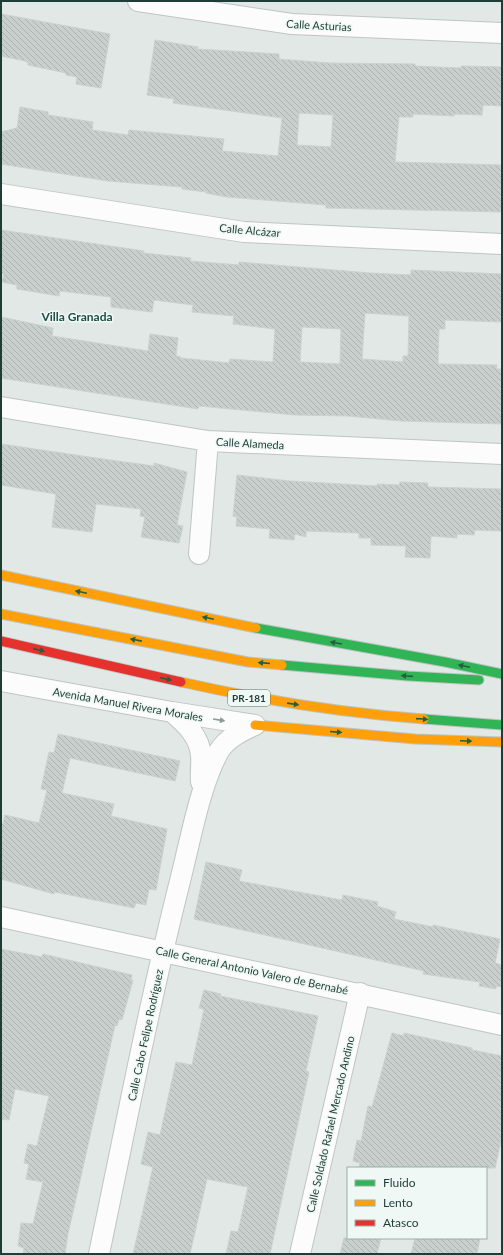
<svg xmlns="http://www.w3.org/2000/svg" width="503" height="1255" font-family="Lato,sans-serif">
	<defs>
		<pattern id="building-back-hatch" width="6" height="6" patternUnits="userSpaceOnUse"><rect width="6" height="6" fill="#c9cfcd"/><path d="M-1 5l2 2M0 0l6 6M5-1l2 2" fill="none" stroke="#acb3b1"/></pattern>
	</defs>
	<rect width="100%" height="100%" fill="#e2e8e5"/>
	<!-- building -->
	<path fill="url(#building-back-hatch)" stroke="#cbd1ce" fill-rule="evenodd" d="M 1,14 L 110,34 L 101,88 L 76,84 L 77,77 L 66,75 L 66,73 L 28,65 L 28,63 L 25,61 L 1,56 Z
		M 155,40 L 198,47 L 197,49 L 279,54 L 279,59 L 329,63 L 415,64 L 415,66 L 461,68 L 461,66 L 502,67 L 502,106 L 483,105 L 482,115 L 454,114 L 454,116 L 413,114 L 413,117 L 399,117 L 395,162 L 502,165 L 502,212 L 326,208 L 326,205 L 227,197 L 206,193 L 206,192 L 182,189 L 182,187 L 108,181 L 1,164 L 1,132 L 17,128 L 20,107 L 48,112 L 48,115 L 93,122 L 92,130 L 128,135 L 129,130 L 224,139 L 222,151 L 278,156 L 282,118 L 173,103 L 174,99 L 147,95 ZM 299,113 L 333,115 L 331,147 L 297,145 Z
		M 1,230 L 144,251 L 143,253 L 191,258 L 190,261 L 239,265 L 239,262 L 370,273 L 411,275 L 411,270 L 502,274 L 502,322 L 445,320 L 445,329 L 439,329 L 438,364 L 497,365 L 496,369 L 502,369 L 502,424 L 401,421 L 348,416 L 295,415 L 199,406 L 198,409 L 1,378 L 1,317 L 53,328 L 52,336 L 148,351 L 150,334 L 178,338 L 176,356 L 181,357 L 181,358 L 229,363 L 230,359 L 273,362 L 275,329 L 233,324 L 234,316 L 192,312 L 193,305 L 154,300 L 152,312 L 111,307 L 111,297 L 60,291 L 59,296 L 17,289 L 17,285 L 2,282 L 4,274 L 1,273 ZM 365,313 L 409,316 L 408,356 L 403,356 L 403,362 L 362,359 ZM 302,327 L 341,329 L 340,364 L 300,362 Z
		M 1,444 L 96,458 L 154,466 L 154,463 L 187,472 L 177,525 L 183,526 L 179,543 L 141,537 L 145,517 L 140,516 L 141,509 L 96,504 L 92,532 L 52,527 L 56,494 L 1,485 Z
		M 237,475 L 290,481 L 377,486 L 377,484 L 399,485 L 400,482 L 428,483 L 428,487 L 502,489 L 502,531 L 475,530 L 474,535 L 457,534 L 457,538 L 431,536 L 430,558 L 405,557 L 406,546 L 371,545 L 371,538 L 359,538 L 359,533 L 306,531 L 306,537 L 295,534 L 294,540 L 269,538 L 270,529 L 236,526 L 237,517 L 233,516 Z
		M 58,734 L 180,761 L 175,781 L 70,758 L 62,793 L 114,804 L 111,816 L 167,829 L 156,890 L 149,889 L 146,905 L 136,903 L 134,908 L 55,892 L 54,894 L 1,879 L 1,823 L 3,824 L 5,815 L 39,823 L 47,790 L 41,789 L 49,752 L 54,753 Z
		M 206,862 L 242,870 L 239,881 L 342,900 L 343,895 L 378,902 L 377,906 L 396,912 L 394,919 L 433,927 L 433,925 L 500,939 L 495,963 L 502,965 L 502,987 L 496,986 L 496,989 L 479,986 L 480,982 L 423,974 L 424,971 L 194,919 Z
		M 1,949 L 42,957 L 43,954 L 132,975 L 131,980 L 133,980 L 122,1020 L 119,1019 L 117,1026 L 115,1025 L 68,1234 L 65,1254 L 23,1254 L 24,1248 L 18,1246 L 21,1223 L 33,1224 L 43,1182 L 26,1179 L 29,1164 L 24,1163 L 28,1144 L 37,1146 L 49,1096 L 15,1089 L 9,1120 L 1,1119 Z
		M 204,990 L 221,994 L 220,996 L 318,1016 L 306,1071 L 309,1072 L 270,1254 L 226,1254 L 231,1231 L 238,1232 L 248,1187 L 207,1179 L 190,1254 L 133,1254 L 153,1167 L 141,1164 L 148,1132 L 160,1135 L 176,1062 L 192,1065 L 204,1009 L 199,1008 Z
		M 392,1033 L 404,1036 L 404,1033 L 472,1048 L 472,1050 L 502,1056 L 502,1137 L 495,1168 L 359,1168 L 360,1163 L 353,1161 L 357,1140 L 361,1141 L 368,1106 L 372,1107 Z
		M 344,1238 L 381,1238 L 377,1254 L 340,1254 Z
		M 415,1238 L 480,1238 L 477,1254 L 411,1254 Z"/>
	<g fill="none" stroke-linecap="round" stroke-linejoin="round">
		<!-- street casing -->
		<g stroke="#bfc5c3" stroke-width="22">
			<path id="street" d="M 138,1 L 292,24 L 502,33
				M 1,194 L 244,232 L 502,244
				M 1,407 L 208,441 L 502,454
				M 199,554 L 208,441
				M 1,681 L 172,712 L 255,725
				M 172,712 C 186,724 200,737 201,756 C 202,765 200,773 201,782
				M 1,917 L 502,1025
				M 99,1254 C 125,1130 149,1004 180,881 C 190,842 200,785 219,751 C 227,738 242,731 255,725
				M 300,1254 L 360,993"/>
		</g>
		<!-- fast casing -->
		<g stroke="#bbc5c2" stroke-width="11">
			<path id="fast" d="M 256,628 L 445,662 L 502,674
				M 282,665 L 408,676 L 479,680
				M 424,719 L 502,725"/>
		</g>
		<!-- slow casing -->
		<g stroke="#bbc5c2" stroke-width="11">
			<path id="slow" d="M 1,575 L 256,628
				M 1,614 L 248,662 L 282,665
				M 181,682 C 261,700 343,713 424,719
				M 255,725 L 415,739 L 502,742"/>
		</g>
		<!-- jam casing -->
		<g stroke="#bbc5c2" stroke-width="11">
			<path id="jam" d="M 1,641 L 181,682"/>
		</g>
		<!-- street -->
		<use href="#street" stroke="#fbfcfb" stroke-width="20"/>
		<!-- fast -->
		<use href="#fast" stroke="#30b455" stroke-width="9"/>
		<!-- slow -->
		<use href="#slow" stroke="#ff9f0a" stroke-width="9"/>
		<!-- jam -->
		<use href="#jam" stroke="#e5322d" stroke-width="9"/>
	</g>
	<!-- one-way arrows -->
	<defs><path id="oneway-solid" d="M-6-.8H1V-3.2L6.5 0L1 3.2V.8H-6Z"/></defs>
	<g fill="#24603f">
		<use href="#oneway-solid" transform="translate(81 592) rotate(-168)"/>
		<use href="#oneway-solid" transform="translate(208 618) rotate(-168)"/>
		<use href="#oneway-solid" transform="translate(136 640) rotate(-169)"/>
		<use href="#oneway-solid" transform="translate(336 643) rotate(-170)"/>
		<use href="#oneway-solid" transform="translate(39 650) rotate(13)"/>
		<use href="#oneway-solid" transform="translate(264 663) rotate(-175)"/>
		<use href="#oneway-solid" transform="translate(464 666) rotate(-168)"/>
		<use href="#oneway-solid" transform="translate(407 676) rotate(-176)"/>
		<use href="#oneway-solid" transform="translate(166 679) rotate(13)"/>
		<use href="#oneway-solid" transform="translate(293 704) rotate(8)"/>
		<use href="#oneway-solid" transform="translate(422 719) rotate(4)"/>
		<use href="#oneway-solid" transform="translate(336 732) rotate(5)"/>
		<use href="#oneway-solid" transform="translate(466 741) rotate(2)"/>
	</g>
	<use fill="#8d9c98" href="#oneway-solid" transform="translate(219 720) rotate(9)"/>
	<g text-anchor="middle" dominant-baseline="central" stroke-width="3" stroke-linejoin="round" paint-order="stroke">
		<!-- shield labels -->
		<rect fill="#eff8f4" stroke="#5d746f" stroke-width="1" x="228" y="690" width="42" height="16" rx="3"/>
		<g font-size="10" font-weight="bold" fill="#1f3c36">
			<text x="249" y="698">PR-181</text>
		</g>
		<!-- street labels -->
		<g font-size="11" fill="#1f3c36" stroke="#eff8f4">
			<text transform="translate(319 25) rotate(3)">Calle Asturias</text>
			<text transform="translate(250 230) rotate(5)">Calle Alcázar</text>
			<text transform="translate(250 443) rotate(3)">Calle Alameda</text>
			<text transform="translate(128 704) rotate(10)">Avenida Manuel Rivera Morales</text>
			<text transform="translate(252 970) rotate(12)">Calle General Antonio Valero de Bernabé</text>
			<text transform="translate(145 1035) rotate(-78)">Calle Cabo Felipe Rodríguez</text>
			<text transform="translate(330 1124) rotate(-77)">Calle Soldado Rafael Mercado Andino</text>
		</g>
		<!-- neighbourhood labels -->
		<g font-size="12" font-weight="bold" fill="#1a4f45" stroke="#eff8f4">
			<text x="77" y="316">Villa Granada</text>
		</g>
	</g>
	<!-- border -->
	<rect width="503" height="1255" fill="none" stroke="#1f3c36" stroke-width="4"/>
	<!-- legend -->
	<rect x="347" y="1167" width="140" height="72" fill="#eff8f4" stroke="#9cada8"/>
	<rect x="355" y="1180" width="20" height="6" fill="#30b455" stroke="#9cada8"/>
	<text x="383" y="1187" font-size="12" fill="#1f3c36">Fluido</text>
	<rect x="355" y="1200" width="20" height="6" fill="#ff9f0a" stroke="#9cada8"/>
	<text x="383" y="1207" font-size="12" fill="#1f3c36">Lento</text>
	<rect x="355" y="1220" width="20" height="6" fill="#e5322d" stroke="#9cada8"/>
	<text x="383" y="1227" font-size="12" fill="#1f3c36">Atasco</text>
</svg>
